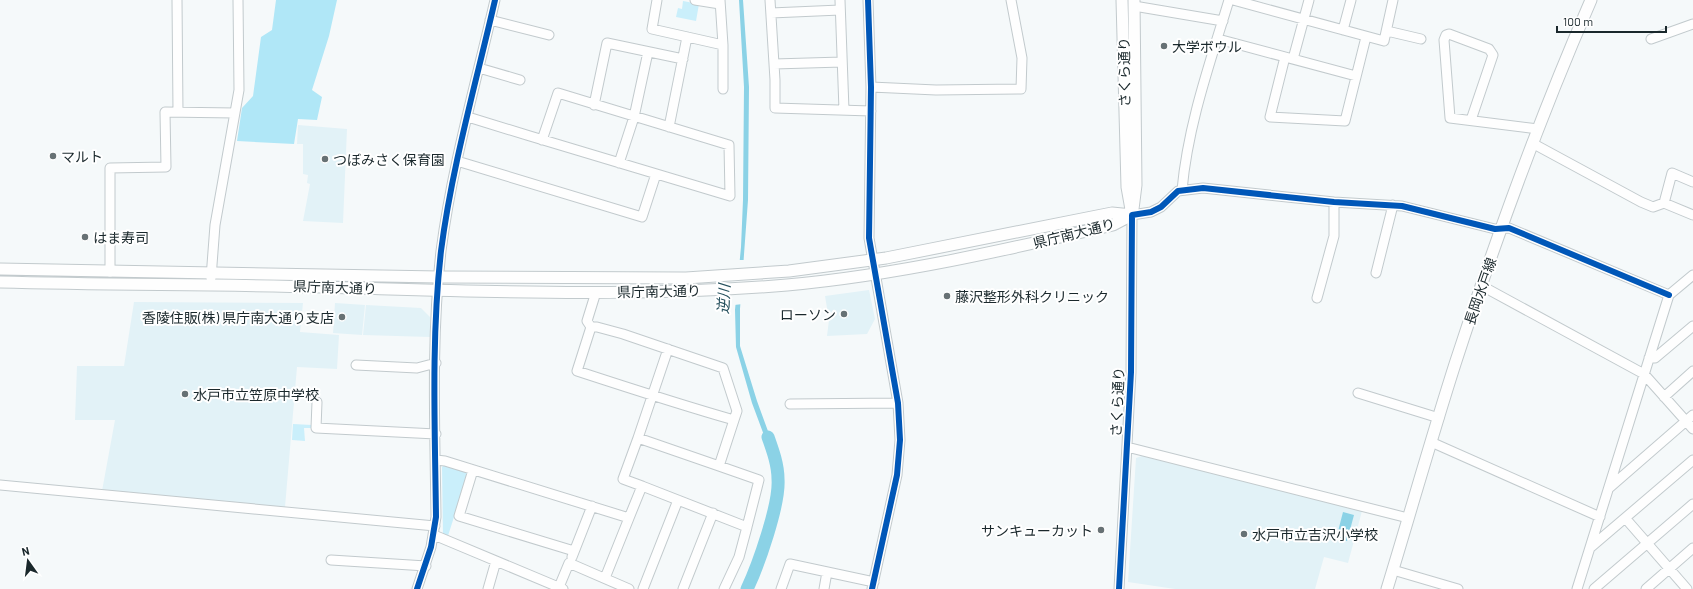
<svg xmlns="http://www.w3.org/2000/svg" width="1693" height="589" font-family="Barlow,'Noto Sans JP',sans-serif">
	<rect width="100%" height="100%" fill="#f5f9fa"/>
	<!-- built -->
	<path fill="#e2f2f7" d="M 298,125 L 347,129 L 343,223 L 303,221 L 310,184 L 307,183 L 308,175 L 303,174 L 303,144 L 297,144 Z
		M 869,290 L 875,319 L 867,334 L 827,336 L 829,320 L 825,296 Z
		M 134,302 L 303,303 L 300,332 L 339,335 L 337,369 L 297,367 L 285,507 L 102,491 L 115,420 L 75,420 L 77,366 L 124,366 Z
		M 335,303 L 365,305 L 362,335 L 333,333 Z
		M 366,305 L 421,308 L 430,317 L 430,337 L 363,335 Z
		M 1142,456 L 1362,511 L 1348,563 L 1324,557 L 1315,589 L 1175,589 L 1128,582 L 1136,458 Z"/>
	<!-- green -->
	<path fill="#caeffb" d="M 683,1 L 699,4 L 696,21 L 676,17 L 678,8 L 682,9 Z
		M 293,424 L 312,425 L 312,428 L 304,428 L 305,441 L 292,440 Z
		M 445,464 L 467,471 L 468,473 L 447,539 L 443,537 L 442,467 Z"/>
	<!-- forest -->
	<path fill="#b0e7f7" d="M 276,0 L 337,0 L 329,36 L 312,90 L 322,97 L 317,120 L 298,119 L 294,144 L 237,141 L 242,108 L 253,96 L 261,37 L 272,30 Z"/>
	<!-- water -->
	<path fill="#8bd2e6" d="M 739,0 L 743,0 L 749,87 L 748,200 L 740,309 L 740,346 L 757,401 L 776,453 L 771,454 L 752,403 L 736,347 L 735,310 L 741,247 L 743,200 L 744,87 Z
		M 1343,512 L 1354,515 L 1347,541 L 1336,539 Z"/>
	<!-- pier -->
	<path fill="#f5f9fa" d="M 738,260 L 747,260 L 743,304 L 734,305 Z"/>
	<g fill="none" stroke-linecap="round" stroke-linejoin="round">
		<!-- river -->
		<path stroke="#8bd2e6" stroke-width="13" d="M 747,589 C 758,566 780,504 778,479 C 778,465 773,451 768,437"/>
		<!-- minor casing -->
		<g stroke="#c2cacd" stroke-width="11">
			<path id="minor" d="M 177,0 L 178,112
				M 657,0 L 652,29 L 723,45 L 720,0
				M 695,0 L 720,4
				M 770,0 L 775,80 L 775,108 L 871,111
				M 840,0 L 844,110
				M 868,0 L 871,87 L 869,238 L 898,403 L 900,440 L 897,475 L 872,589
				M 1233,0 L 1384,41 L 1393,0
				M 1134,6 L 1223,21
				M 771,13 L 840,10
				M 490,20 L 549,35
				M 1343,30 L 1351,0
				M 1387,31 L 1421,39
				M 1218,39 L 1356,76
				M 1651,39 L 1693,24
				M 723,45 L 723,89
				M 1285,57 L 1270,117 L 1345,121 L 1366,37
				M 1293,59 L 1309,0
				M 774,64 L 842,62
				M 479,68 L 520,80
				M 871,87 L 936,90 L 1021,89 L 1022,58 L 1011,0
				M 594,105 L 607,43 L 683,59
				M 468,117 C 555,144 642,170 730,196 L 729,145 L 558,93 L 542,140
				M 1471,120 L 1493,55 L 1489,49 L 1449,34 L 1446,35 L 1444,40 L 1450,118 L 1538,129
				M 669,127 L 687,37
				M 1532,143 L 1641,202 L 1653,207 L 1664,203 L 1693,215
				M 457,161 L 642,217 L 656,174
				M 619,163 L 634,117 L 648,52
				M 1182,190 C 1188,124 1210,63 1229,0
				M 1664,203 L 1672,173 L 1693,182
				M 110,272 L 110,168 L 166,167 L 165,112 L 235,113
				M 1376,273 L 1393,205
				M 211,278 L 215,225 L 239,90 L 238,0
				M 1482,286 L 1644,374 L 1693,429
				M 596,292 L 587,321 L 591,327 L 577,371 C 629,388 681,405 734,420 L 719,466 L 638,438 L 668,349
				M 1317,298 L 1334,236 L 1334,202
				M 591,327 L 597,327 L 623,334 L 723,368 L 737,411 L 734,420
				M 1649,358 L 1655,358 L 1693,326
				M 356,365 L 417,368 L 436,363
				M 1358,393 L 1439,418
				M 1664,397 L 1693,371
				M 317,402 L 316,428 L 436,434
				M 790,404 L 898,403
				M 638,438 L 623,479 L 642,486
				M 1431,442 L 1600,517
				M 1127,447 L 1408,518
				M 436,460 L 445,461 L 629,518 L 642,486 L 747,527 L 739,557 L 724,589
				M 719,466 L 759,480 L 747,527
				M 473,470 L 459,516 L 574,551
				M 0,485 L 435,526
				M 1609,488 L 1693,415
				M 1626,519 L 1687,589
				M 434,535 L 563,589
				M 1591,547 L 1693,460
				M 572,557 L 592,506
				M 331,560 L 426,566
				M 1393,570 L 1458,589
				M 605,578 L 629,518
				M 559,587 L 569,563 L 629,589
				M 417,589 L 431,547 L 436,517 C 435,429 431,339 441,251 C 452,166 476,83 495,0
				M 488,589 L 496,561
				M 643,589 L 678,500
				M 683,589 L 713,513
				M 781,589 L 790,564 L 874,582
				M 824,589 L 827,572
				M 1119,589 L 1131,372 L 1132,215 L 1151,212 L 1161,207 L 1178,191 L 1203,188 L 1334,202 L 1402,206 L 1495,229 L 1509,228 L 1669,295
				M 1577,589 L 1669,295 L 1693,275
				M 1594,589 L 1693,504
				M 1646,589 L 1693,548"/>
		</g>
		<!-- major casing -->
		<g stroke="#c2cacd" stroke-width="13">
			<path id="major" d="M 1122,0 L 1127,187 L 1132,215
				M 1133,209 L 1136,185 L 1134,0
				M 0,269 L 439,277 L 686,278 L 789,271 L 886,258 L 1112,213 L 1132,215
				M 0,282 C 107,285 214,284 320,287 C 475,291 632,298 787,285 C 897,275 1005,250 1113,225 L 1132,215
				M 1387,589 C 1410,514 1431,439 1455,364 C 1495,241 1539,119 1591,0"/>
		</g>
		<!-- minor -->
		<use href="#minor" stroke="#fefefe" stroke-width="9"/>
		<!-- major -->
		<use href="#major" stroke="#fefefe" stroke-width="11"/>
		<!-- cycleway casing -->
		<g stroke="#fff" stroke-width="8">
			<path id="cycleway" d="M 868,0 L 871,87 L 869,238 L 898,403 L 900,440 L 897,475 L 872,589
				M 417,589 L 431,547 L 436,517 C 435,429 431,339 441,251 C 452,166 476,83 495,0
				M 1119,589 L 1131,372 L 1132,215 L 1151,212 L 1161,207 L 1178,191 L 1203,188 L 1334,202 L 1402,206 L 1495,229 L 1509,228 L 1669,295"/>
		</g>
		<!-- cycleway -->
		<use href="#cycleway" stroke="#0057b8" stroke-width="6"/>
	</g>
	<!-- markers -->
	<g fill="#677174" stroke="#fff" stroke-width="1.5">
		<circle cx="1164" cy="46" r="4"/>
		<circle cx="53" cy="156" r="4"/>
		<circle cx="325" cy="159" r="4"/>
		<circle cx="85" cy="237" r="4"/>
		<circle cx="947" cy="296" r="4"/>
		<circle cx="844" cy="314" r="4"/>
		<circle cx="342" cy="317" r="4"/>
		<circle cx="185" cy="394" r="4"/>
		<circle cx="1101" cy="530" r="4"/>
		<circle cx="1244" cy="534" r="4"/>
	</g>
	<g text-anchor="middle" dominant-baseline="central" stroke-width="4" stroke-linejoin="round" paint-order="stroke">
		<!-- poi labels -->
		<g font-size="14" fill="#1a282c" stroke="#fff" text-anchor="start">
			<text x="1172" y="46">大学ボウル</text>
			<text x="61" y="156">マルト</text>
			<text x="333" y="159">つぼみさく保育園</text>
			<text x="93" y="237">はま寿司</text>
			<text x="955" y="296">藤沢整形外科クリニック</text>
			<text x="836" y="314" text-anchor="end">ローソン</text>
			<text x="334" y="317" text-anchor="end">香陵住販(株) 県庁南大通り支店</text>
			<text x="193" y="394">水戸市立笠原中学校</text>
			<text x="1093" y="530" text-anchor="end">サンキューカット</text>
			<text x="1252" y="534">水戸市立吉沢小学校</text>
		</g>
		<!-- street labels -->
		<g font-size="14" fill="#1a282c" stroke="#fff">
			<text transform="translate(1124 72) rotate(-91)">さくら通り</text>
			<text transform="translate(1074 233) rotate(-14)">県庁南大通り</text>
			<text transform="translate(335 287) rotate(2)">県庁南大通り</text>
			<text transform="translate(659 291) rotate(-1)">県庁南大通り</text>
			<text transform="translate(1480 291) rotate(-71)">長岡水戸線</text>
			<text transform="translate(1117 402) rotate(-87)">さくら通り</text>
		</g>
		<!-- water labels -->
		<g font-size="15" font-style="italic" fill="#25505d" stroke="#fff">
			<text transform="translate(723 299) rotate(-87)">逆川</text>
		</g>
	</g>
	<!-- north arrow -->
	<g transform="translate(28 561) rotate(346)" stroke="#ffffff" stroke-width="3" paint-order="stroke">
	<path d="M0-3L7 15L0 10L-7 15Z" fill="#1a282c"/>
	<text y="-6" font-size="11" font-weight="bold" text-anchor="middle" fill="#1a282c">N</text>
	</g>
	<!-- scale -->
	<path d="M1557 26v6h109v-6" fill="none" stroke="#1a282c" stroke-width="2"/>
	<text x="1563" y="26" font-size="12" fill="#1a282c" stroke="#ffffff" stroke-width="3" paint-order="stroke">100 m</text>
</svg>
